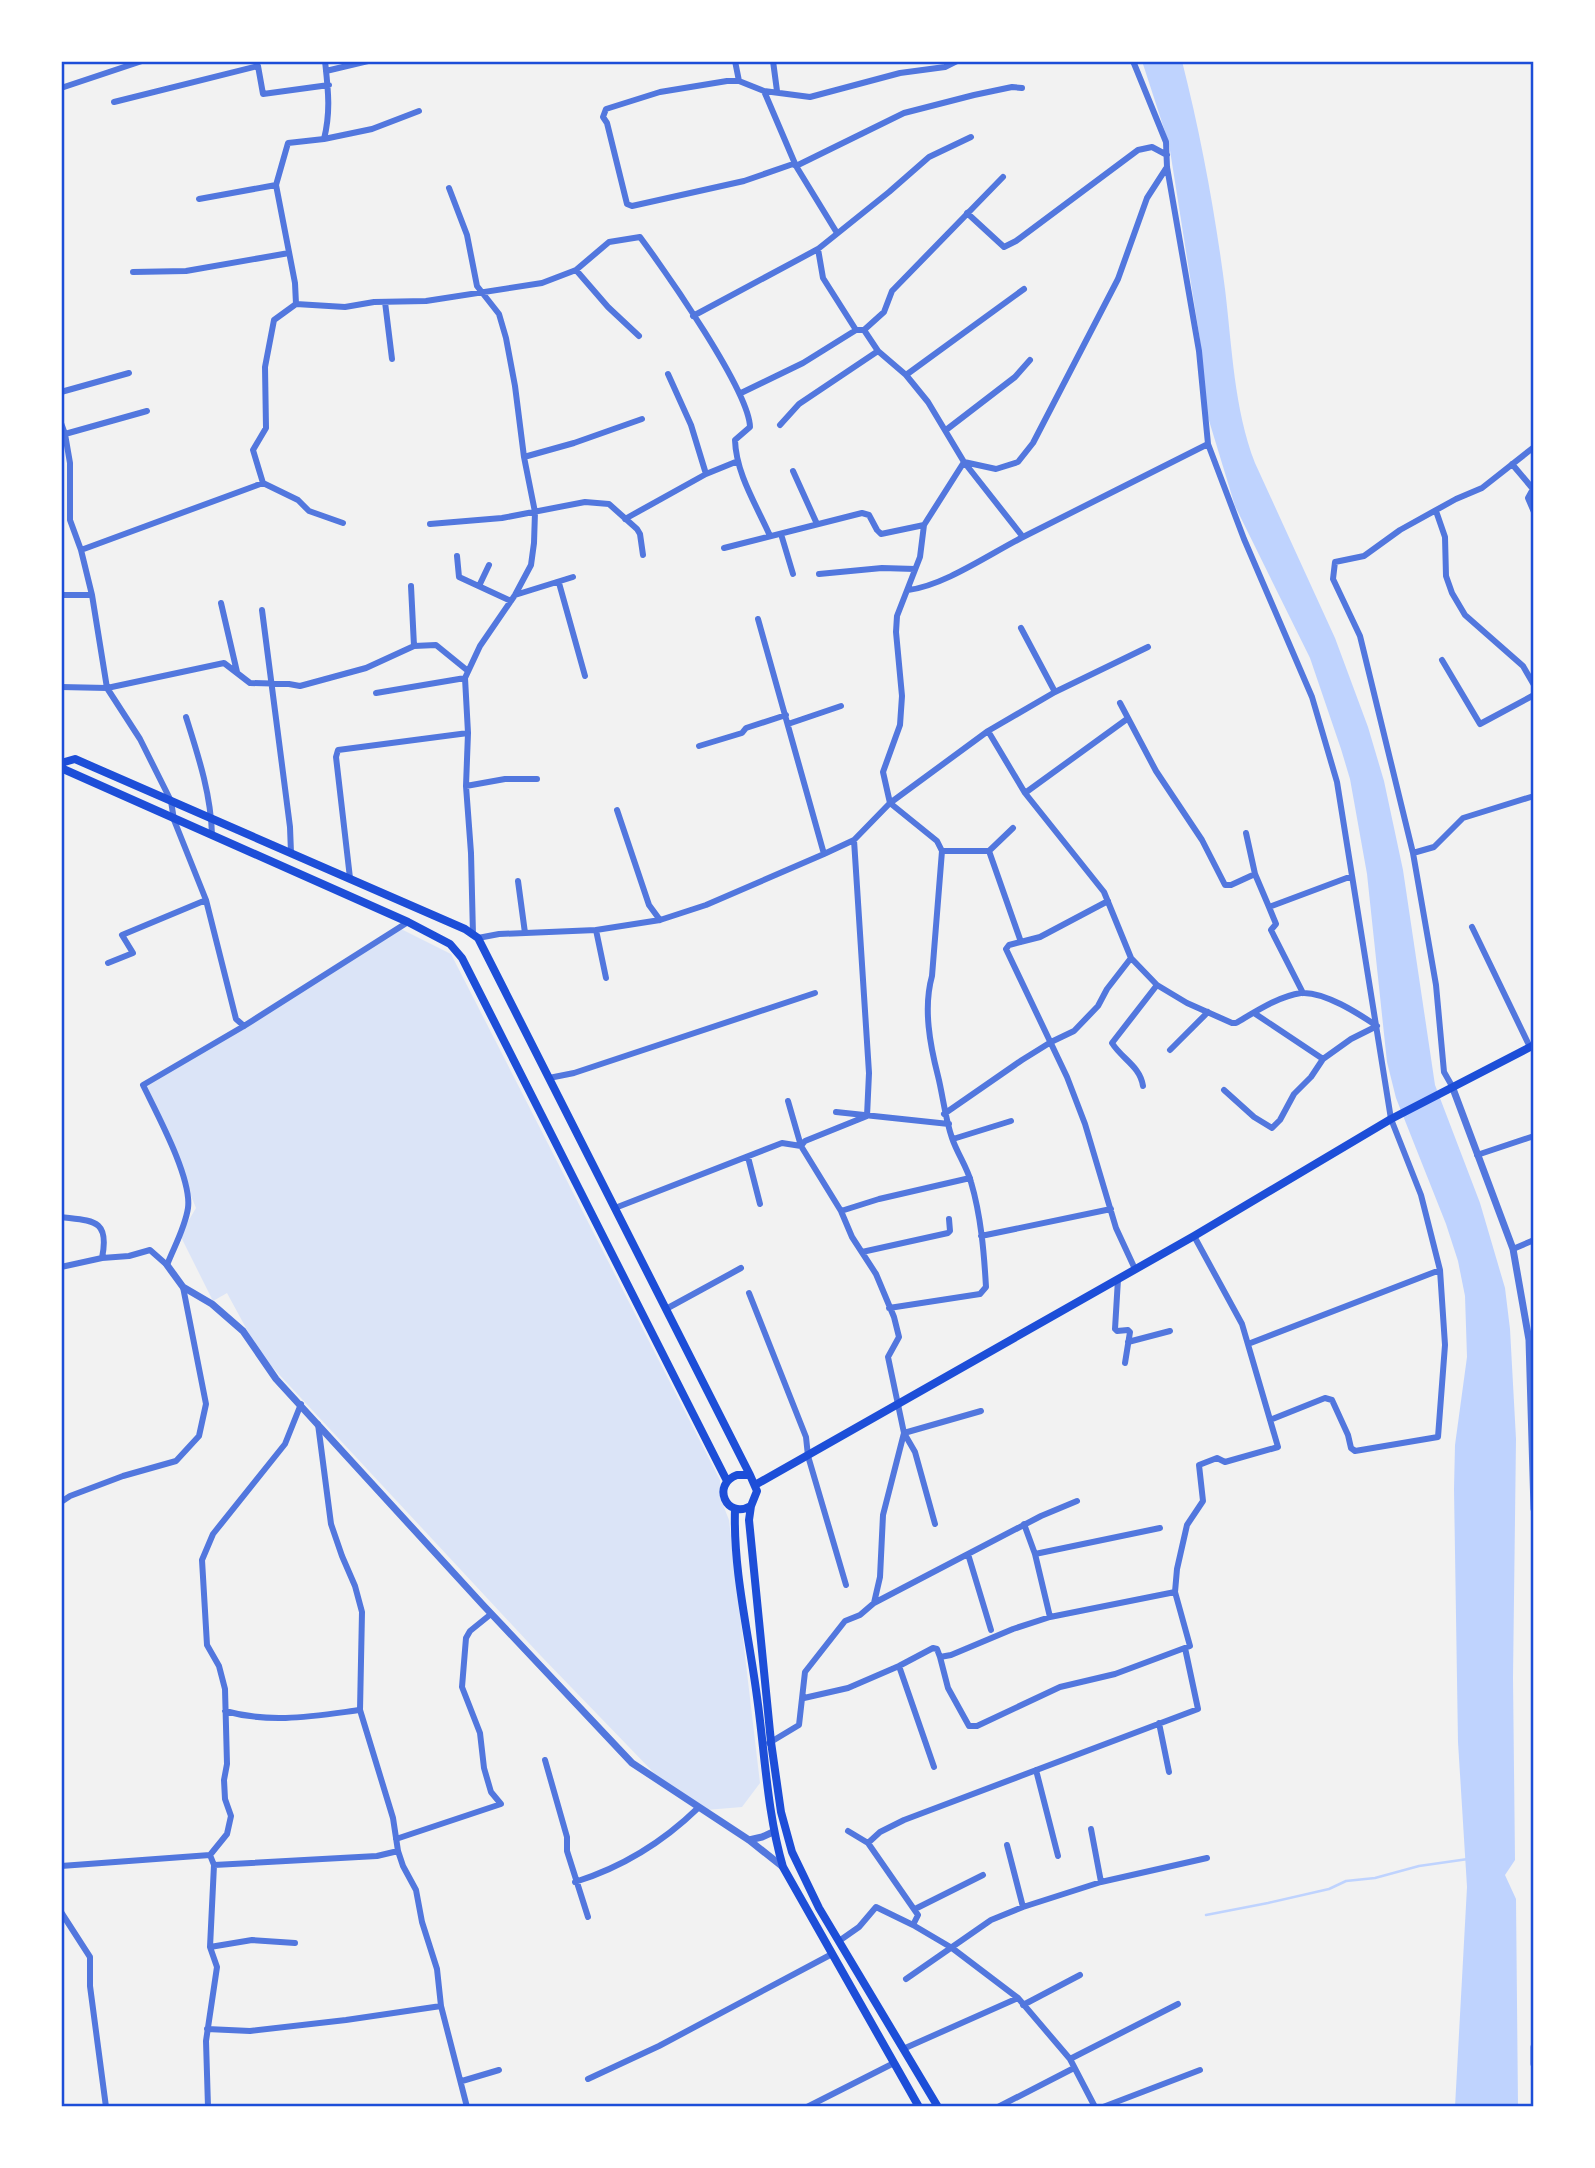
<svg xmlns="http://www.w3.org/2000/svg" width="1595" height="2168" font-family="'Archivo Narrow',sans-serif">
	<rect width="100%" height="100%" fill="#f2f2f2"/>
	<!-- green -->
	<path fill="#dbe4f7" d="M 399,928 L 451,954 L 720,1480 L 720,1497 L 729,1520 L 760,1783 L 742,1807 L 706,1810 L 655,1774 L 541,1656 L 260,1354 L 227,1293 L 213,1301 L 180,1235 L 196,1208 L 146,1086 Z"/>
	<!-- water -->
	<path fill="#bfd3fe" d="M 1142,61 L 1182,61 C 1201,136 1215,212 1225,289 C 1232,346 1234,409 1255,463 L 1335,638 L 1368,727 L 1384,781 L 1403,870 L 1435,1085 L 1480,1203 L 1505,1288 L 1510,1329 L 1516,1439 L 1513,1678 L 1515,1860 L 1505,1875 L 1516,1899 L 1518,2107 L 1455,2107 L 1467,1887 L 1458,1742 L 1454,1489 L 1455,1445 L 1467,1357 L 1465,1296 L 1458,1261 L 1446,1224 L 1396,1098 L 1387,1062 L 1367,874 L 1350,779 L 1341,749 L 1310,658 L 1235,506 L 1207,414 L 1200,340 L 1169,144 Z"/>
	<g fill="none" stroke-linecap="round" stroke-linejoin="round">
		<!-- stream -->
		<path stroke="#bfd3fe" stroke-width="2.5" d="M 1206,1915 L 1268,1903 L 1329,1889 L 1346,1881 L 1375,1878 L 1419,1866 L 1468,1859"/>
		<!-- minor -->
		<path stroke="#5277de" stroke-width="6" d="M 735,61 L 739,81
			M 773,61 L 777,91
			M 957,61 L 945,67 L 900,73 L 810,97 L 764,91 L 739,81 L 727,81 L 660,92 L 606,109 L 603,117 L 607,123 L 627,204 L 632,206 L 744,181 L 793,164 L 796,166 L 904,113 L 974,95 L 1012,87 L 1022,88
			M 1133,61 L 1166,142 L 1167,167 L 1199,351 L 1208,444 L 1244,539 L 1312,697 L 1337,782 L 1391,1119 L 1421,1195 L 1440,1270 L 1445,1345 L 1438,1437 L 1355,1451 L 1351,1448 L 1348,1435 L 1332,1400 L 1325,1398 L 1270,1420
			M 326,71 L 368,61
			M 61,88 L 142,61
			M 764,91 L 796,166 L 837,233
			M 114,102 L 258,66 L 263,94 L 329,85
			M 324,139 L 372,129 L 419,111
			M 449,188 L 467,235 L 477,286 L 499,314 L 506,338 L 515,386 L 524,457 L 535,512 L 534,543 L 531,565 L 515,595 L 480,646 L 465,678 L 468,733 L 466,786 L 471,853 L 473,935
			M 199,199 L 276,185
			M 967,213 L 1004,247 L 1016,241 L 1138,150 L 1152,147 L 1167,155
			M 818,249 L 823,278 L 856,330 L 864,330 L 878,351 L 906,375 L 928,402 L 964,462 L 1023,537
			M 576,270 L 608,307 L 639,336
			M 133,272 L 186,271 L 289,253
			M 385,302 L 392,359
			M 296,304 L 295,283 L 276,185 L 288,143 L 324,139 C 331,111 328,89 325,61
			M 693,316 L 818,249 L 889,192 L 929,157 L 971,137
			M 864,330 L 884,312 L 892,291 L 1003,177
			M 668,374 L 691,425 L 706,474
			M 906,375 L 1024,289
			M 61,392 L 129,373
			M 741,393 L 803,363 L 856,330
			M 61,423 L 65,434 L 70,463 L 70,520 L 81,550 L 92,595 L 107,688 L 140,739 L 171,801 L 174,820 L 206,900 L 236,1019 L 244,1026
			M 780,425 L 799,404 L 878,351
			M 946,430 L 1015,377 L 1030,360
			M 65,434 L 147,411
			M 524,457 L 574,443 L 642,419
			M 964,462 L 996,469 L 1018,462 L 1033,443 L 1118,279 L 1147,198 L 1167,167
			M 1512,464 L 1533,489 L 1528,498 L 1534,512
			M 793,471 L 817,524
			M 1436,511 L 1445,537 L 1446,576 L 1452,593 L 1465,615 L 1523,666 L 1534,685
			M 625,519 L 706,474 L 738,461
			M 343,523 L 309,511 L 298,500 L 263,483 L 253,450 L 266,428 L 265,367 L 274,320 L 296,304 L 345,307 L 374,302 L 426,301 L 542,283 L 576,270 L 609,242 L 640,237 C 665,271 749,390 750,427 L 735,440 C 736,474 757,506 770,536
			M 430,524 L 502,518 L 585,502 L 609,504 L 637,529 L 640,534 L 643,555
			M 781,534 L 793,574
			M 724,548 L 862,513 L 869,515 L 877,530 L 881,534 L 924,525
			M 81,550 L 263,483
			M 457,556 L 459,577 L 511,601
			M 819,574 L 882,568 L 915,569
			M 559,583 L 585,676
			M 411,586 L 414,646
			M 479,586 L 489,565
			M 908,590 C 944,586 991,553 1025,536 C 1086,505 1147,475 1208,444
			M 61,595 L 92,595
			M 515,595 L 573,577
			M 221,603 L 237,672
			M 262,610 L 290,827 L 291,853
			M 758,619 L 824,854
			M 1021,628 L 1055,692
			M 1442,660 L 1480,724 L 1534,695
			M 61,687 L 107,688 L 224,663 L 250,683 L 289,684 L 300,686 L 366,668 L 414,646 L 436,645 L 468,671
			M 376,693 L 465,678
			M 1120,703 L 1156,771 L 1202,840 L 1225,885 L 1231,885 L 1255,874
			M 186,717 C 198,755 211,794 212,835
			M 788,724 L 841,706
			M 988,731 L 1025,793 L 1104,892 L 1131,958 L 1157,985 L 1187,1003 L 1232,1023 L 1236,1023 C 1255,1012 1279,996 1301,993 C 1324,991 1359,1014 1377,1026
			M 699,746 L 742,733 L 746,728 L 786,715
			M 466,786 L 505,779 L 537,779
			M 1025,793 L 1127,719
			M 617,810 L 649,905 L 660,920
			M 1246,833 L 1255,874 L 1269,907 L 1352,876
			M 942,851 L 989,851 L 1013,828
			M 989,851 L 1021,942
			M 1413,853 L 1434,847 L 1463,818 L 1534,796
			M 350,878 L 336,757 L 338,750 L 468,733
			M 518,881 L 525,933
			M 1108,901 L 1040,937 L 1009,945 L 1006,949 L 1067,1077 L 1085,1124 L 1116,1228 L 1135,1269
			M 1269,907 L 1276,924 L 1271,930 L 1303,993
			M 1472,927 L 1529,1045
			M 596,930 L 606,978
			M 478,938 L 499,934 L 596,930 L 660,920 L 706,905 L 824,854 L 854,840 L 890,803 L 988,731 L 1055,692 L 1148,647
			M 108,963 L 133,953 L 122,935 L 206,900
			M 1254,1013 L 1323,1059
			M 1170,1050 L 1208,1012
			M 549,1078 L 574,1073 L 815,993
			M 1143,1086 C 1140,1066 1122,1059 1112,1043 L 1157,985
			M 1452,1086 L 1444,1072 L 1436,985 L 1413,853 L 1360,636 L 1333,579 L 1335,562 L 1364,556 L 1400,530 L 1456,499 L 1482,488 L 1534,447
			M 1224,1090 L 1254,1117 L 1272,1128 L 1280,1120 L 1294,1094 L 1311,1077 L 1323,1059 L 1351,1039 L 1377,1026
			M 788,1101 L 801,1146 L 841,1211 L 852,1237 L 876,1274 L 894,1317 L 899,1337 L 888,1357 L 904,1433 L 883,1515 L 880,1577 L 874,1603
			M 836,1112 L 949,1124
			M 944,1114 L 1022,1060 L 1051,1042 L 1074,1031 L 1098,1006 L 1107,989 L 1131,958
			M 953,1139 L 1011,1121
			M 801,1146 L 805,1141 L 867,1116 L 869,1073 L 854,840
			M 1477,1155 L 1534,1136
			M 748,1157 L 760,1204
			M 615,1208 L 782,1143 L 801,1146
			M 841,1211 L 879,1199 L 970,1178
			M 61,1217 C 93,1221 110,1219 102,1258
			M 981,1236 L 1111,1209
			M 1513,1249 L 1534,1240
			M 862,1252 L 948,1233 L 950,1231 L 949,1219
			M 61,1267 L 102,1258 L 129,1256 L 150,1250 L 167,1265 C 174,1247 185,1228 188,1208 C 192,1178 157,1114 143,1085 L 244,1026 L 408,922
			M 1118,1279 L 1115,1329 L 1117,1331 L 1128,1330 L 1130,1332 L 1125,1363
			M 749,1293 L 806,1437 L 808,1456 L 846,1585
			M 889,1308 L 980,1294 L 986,1287 C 984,1252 981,1216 971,1182 C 967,1167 957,1153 952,1138 C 945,1118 943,1096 938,1076 C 930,1045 923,1008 932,976 L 942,851 L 937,841 L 890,803 L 883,772 L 900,725 L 902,696 L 896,632 L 897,616 L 920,557 L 924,525 L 964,462
			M 666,1309 L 741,1268
			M 1128,1342 L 1170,1331
			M 1248,1344 L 1440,1270
			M 318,1424 L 331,1524 L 342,1556 L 355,1586 L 362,1612 L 360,1710 L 393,1818 L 398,1851 L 403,1866 L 416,1890 L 422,1922 L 437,1969 L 441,2006 L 467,2107
			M 61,1502 L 70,1496 L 123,1476 L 176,1461 L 199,1436 L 206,1404 L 183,1287
			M 935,1524 L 915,1452 L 904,1433 L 981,1411
			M 1024,1524 L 1035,1554 L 1050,1617
			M 968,1554 L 991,1630
			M 1035,1554 L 1160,1528
			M 940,1657 L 948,1688 L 969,1726 L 977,1726 L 1060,1687 L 1115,1674 L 1190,1646 L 1175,1592 L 1177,1569 L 1187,1525 L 1203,1501 L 1199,1465 L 1217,1458 L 1225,1462 L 1278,1447 L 1242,1324 L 1194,1236
			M 899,1666 L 934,1767
			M 804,1698 L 848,1688 L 899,1666 L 933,1648 L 937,1649 L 940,1657 L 951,1655 L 1013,1629 L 1050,1617 L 1175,1592
			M 225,1711 C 271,1724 314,1716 360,1710
			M 1159,1723 L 1169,1772
			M 769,1743 L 799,1725 L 805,1672 L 845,1621 L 860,1615 L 874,1603 L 1041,1516 L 1077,1501
			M 545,1760 L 567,1837 L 567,1851 L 588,1917
			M 1036,1770 L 1058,1856
			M 1091,1829 L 1101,1882
			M 848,1831 L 868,1843 L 918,1915 L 913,1925
			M 396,1839 L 501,1804 L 491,1792 L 484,1768 L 480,1733 L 462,1687 L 466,1638 L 470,1631 L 491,1614
			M 868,1843 L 880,1832 L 904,1820 L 1198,1709 L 1185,1648
			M 1007,1845 L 1023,1907
			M 214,1865 L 377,1856 L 398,1851
			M 61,1866 L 210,1855
			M 575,1882 C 623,1867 662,1843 698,1808
			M 915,1909 L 983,1875
			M 61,1912 L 90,1957 L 90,1986 L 106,2107
			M 839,1941 L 859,1927 L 876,1907 L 913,1925 L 952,1948 L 1018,1998 L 1070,2059 L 1095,2107
			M 210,1947 L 252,1940 L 295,1943
			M 906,1979 L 991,1920 L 1023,1907 L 1101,1882 L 1207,1858
			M 1023,2005 L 1080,1975
			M 207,2029 L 250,2031 L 346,2020 L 441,2006
			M 903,2049 L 1018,1998
			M 1070,2059 L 1178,2004
			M 588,2079 L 659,2046 L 832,1954
			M 462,2081 L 499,2070
			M 208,2107 L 206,2041 L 217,1967 L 210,1947 L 214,1865 L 210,1855 L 227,1834 L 231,1816 L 225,1799 L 224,1780 L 227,1764 L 225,1689 L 219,1666 L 207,1645 L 202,1560 L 213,1534 L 285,1444 L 301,1404
			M 807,2107 L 894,2063
			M 998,2107 L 1074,2068
			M 1103,2107 L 1200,2070"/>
		<!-- tertiary -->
		<path stroke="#5277de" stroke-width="7" d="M 1452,1086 L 1513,1249 L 1529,1340 L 1534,1509
			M 167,1265 L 183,1287 L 212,1304 L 243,1331 L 276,1379 L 483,1605 L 632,1763 L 749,1840 L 783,1867
			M 749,1840 L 762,1837 L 773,1832
			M 1534,2047 L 1534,2064"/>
		<!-- secondary -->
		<path stroke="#1d4ed8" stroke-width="8" d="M 61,763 L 75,759 L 465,929 L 478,938 L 750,1475
			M 61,768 L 408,922 L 450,944 L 462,958 L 727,1481
			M 737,1475 L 750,1475 L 757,1491 L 751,1506 C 726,1520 711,1484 737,1475 Z
			M 755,1485 L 1194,1236 L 1391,1119 L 1534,1045
			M 751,1506 L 749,1520 L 771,1742 L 781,1812 L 792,1852 L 819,1908 L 938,2107
			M 735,1509 C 733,1572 749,1635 757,1697 C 765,1754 767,1812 783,1867 L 919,2107"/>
	</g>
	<!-- border -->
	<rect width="1595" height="2168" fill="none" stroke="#ffffff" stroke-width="126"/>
	<rect x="63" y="63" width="1469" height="2042" fill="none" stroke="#1d4ed8" stroke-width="2.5"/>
</svg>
